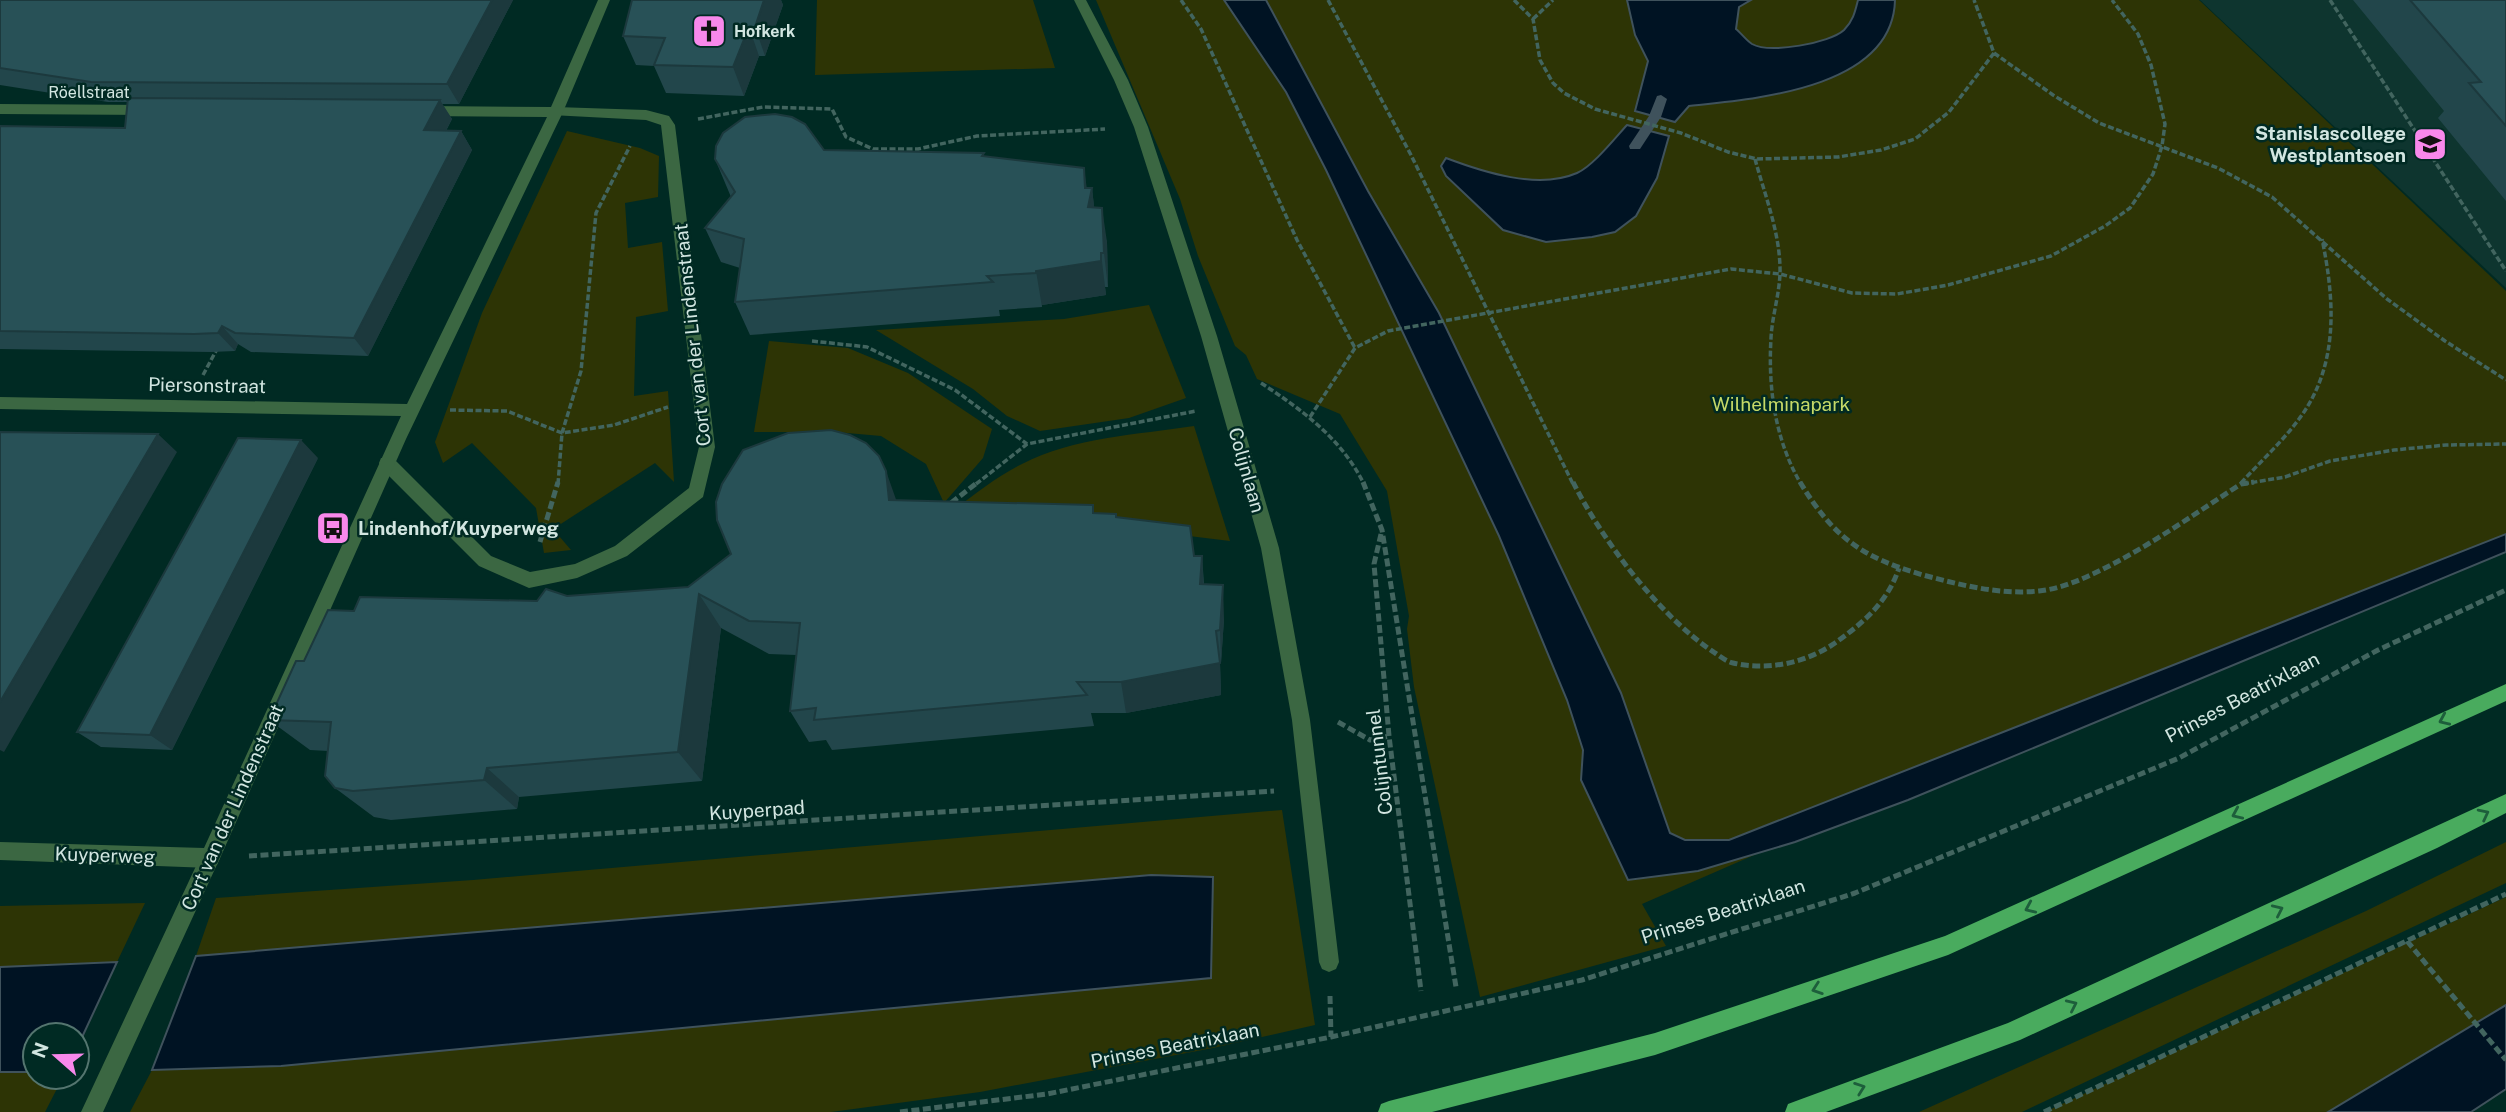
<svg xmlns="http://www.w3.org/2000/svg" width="2506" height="1112" font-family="'Public Sans',sans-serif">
	<rect width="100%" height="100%" fill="#002a23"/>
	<!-- built -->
	<path fill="#0e352f" d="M 2200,0 L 2506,0 L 2506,288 Z"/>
	<!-- green -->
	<path fill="#2d3405" d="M 817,0 L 1033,0 L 1055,68 L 815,75 Z
		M 1096,0 L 2199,0 L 2506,291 L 2506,540 L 2173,672 L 1642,904 L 1666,946 L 1480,997 L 1414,687 L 1407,629 L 1409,616 L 1387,491 L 1340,414 L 1257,379 L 1246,355 L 1235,346 L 1198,256 L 1180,199 Z
		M 567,131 L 640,148 L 659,156 L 658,197 L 625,203 L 628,248 L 662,242 L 668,311 L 636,317 L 634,396 L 668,391 L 674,482 L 655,463 L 553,529 L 571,550 L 544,553 L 536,508 L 472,443 L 443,463 L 435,442 L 482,313 Z
		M 1149,305 L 1186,398 L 1129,418 L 1040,431 L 1007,416 L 973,389 L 876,330 L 1064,319 Z
		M 769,341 L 848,348 L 908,373 L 992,429 L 983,458 L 944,503 L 926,464 L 881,436 L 836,432 L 754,432 Z
		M 1194,426 L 1230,541 L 1148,531 L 946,515 C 971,498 995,477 1022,464 C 1074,437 1137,435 1194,426 Z
		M 1282,810 L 1315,1025 L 1213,1048 L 980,1092 L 831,1112 L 130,1112 L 152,1070 L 281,1066 L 1211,978 L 1151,876 L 196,956 L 216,898 L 473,880 Z
		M 2506,842 L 2506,883 L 2022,1112 L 1919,1112 L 2366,911 Z
		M 2506,897 L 2506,1005 L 2328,1112 L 2045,1112 Z
		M 145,903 L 117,962 L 0,967 L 0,906 Z
		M 0,1072 L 35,1072 L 35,1077 L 63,1077 L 45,1112 L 0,1112 Z"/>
	<!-- water -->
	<path fill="#001323" stroke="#3f525c" stroke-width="2" d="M 1224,0 L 1266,0 L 1368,191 L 1439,313 L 1621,693 L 1670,833 L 1685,840 L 1729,840 L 2506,534 L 2506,552 L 1908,800 L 1795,842 L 1698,871 L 1628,880 L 1581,780 L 1583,750 L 1567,700 L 1499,536 L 1326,170 L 1286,92 Z
		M 1627,0 L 1751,0 L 1739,7 L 1736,29 C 1741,33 1747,41 1752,44 C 1770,54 1830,43 1844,30 C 1853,21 1855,12 1858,0 L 1895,0 C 1893,89 1754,99 1689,106 L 1675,122 L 1635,111 L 1648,61 L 1635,35 Z
		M 1627,125 L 1669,136 L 1657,178 L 1636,216 L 1615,232 L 1592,237 L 1546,242 L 1503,230 L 1446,176 L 1441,166 L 1446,158 C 1483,172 1538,190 1577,173 C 1593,166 1615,138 1627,125 Z
		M 1151,875 L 1213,877 L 1211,978 L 281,1066 L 152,1070 L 196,956 Z
		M 117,962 L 77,1048 L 77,1035 L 35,1035 L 35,1072 L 0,1072 L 0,967 Z
		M 2506,1005 L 2506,1089 L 2471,1112 L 2328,1112 Z"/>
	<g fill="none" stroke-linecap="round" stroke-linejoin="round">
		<!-- stream -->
		<path fill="#3f525c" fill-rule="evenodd" d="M 1661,95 L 1667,99 L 1661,117 L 1640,149 L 1630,149 L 1629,146 L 1649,116 L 1657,96 Z"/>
		<!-- path-far1 -->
		<path stroke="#42655f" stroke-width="3.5" stroke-dasharray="6 2.5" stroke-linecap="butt" d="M 1181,0 L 1201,29 L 1297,240 L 1355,348
			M 1328,0 L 1411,155 L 1573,484
			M 1514,0 L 1533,19 L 1540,60 L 1553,83 L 1564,93 L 1595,109 L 1681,133 L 1728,152 L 1757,159 L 1838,157 L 1881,150 L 1915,139 L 1949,112 L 1994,53 L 1974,0
			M 2330,0 L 2506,271
			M 1533,19 L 1553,0
			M 1994,53 L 2053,95 L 2099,123 L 2218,168 L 2272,197 L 2387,299 L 2445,341 L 2506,380
			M 698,119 L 763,107 L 832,109 L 846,137 L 873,149 L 918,149 L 977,136 L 1105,129
			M 1755,159 C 1765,196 1781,235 1780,274 C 1779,296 1772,317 1771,338 C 1768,388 1775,440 1801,484
			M 812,341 L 867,347 L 955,390 L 1027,444 L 1196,411
			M 203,375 L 217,349
			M 1261,383 C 1302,410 1341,438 1364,484
			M 450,410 L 507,411 L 562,433 L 614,425 L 668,407
			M 1310,417 L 1355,348 L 1388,331 L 1731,269 L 1780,274 L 1852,293 L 1897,294 L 1948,285 L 2051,256 L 2105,226 L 2130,208 L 2153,174 L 2162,146 L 2165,124 L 2151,65 L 2138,34 L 2112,0
			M 2241,483 C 2260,462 2282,442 2299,419 C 2339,366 2335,301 2322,239
			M 558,484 L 562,433 L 581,371 L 596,213 L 630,146
			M 976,484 L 1027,444
			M 2243,484 L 2285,477 L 2330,461 L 2394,450 L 2446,445 L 2506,444"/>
		<!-- path -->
		<path stroke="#42655f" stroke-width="5" stroke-dasharray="8 3.5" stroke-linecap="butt" d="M 1363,482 L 1382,530 L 1456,987
			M 1573,482 C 1602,540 1660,617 1715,653 C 1720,656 1727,662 1733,663 C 1768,671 1806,663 1835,643 C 1863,623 1888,602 1899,568
			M 1800,482 C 1833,537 1861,557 1923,575 C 1961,585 1999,595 2039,591 C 2095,586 2192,515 2241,484 L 2254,482
			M 951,503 L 978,482
			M 1381,534 L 1374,564 L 1389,736 L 1421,991
			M 540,542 L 558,482
			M 1338,722 L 1370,740 L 1389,736
			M 249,856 L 1274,791
			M 2407,941 L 2506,1060
			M 1330,996 L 1331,1037
			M 900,1112 L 1047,1094 L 1331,1037 L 1582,980 L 1855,893 L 2179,758 L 2378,650 L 2506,590
			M 2044,1112 L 2506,894"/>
		<!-- service -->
		<path fill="#3b6742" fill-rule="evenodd" d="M 556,107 L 646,110 L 669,116 L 675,125 L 715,447 L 703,497 L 627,556 L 577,578 L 529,588 L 479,566 L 381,468 L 379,463 L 381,458 L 393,458 L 491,556 L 530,572 L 575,564 L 615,546 L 689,488 L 699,447 L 661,125 L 646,120 L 551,115 L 549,112 Z
			M 210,848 L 217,851 L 220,858 L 103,1112 L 81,1112 L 203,851 Z"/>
		<!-- minor -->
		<path fill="#3b6742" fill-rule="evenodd" d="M 598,0 L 610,0 L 563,112 L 406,439 L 217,865 L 210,868 L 0,860 L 0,842 L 204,848 L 401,416 L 0,409 L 0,397 L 407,404 L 547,117 L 423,116 L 416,111 L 423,106 L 551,107 Z
			M 1074,0 L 1086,0 L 1128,80 L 1148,127 L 1217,336 L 1279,548 L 1310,720 L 1339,962 L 1336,969 L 1329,972 L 1322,969 L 1319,962 L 1292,720 L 1261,548 L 1201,336 L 1134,127 L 1114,80 Z
			M 0,104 L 150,105 L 157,110 L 150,115 L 0,114 Z"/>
		<!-- primary -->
		<path fill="#49ab5e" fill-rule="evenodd" d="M 2506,684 L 2506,701 L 1948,955 L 1655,1055 L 1432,1112 L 1378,1112 L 1381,1104 L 1389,1101 L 1655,1033 L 1945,936 Z
			M 2506,794 L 2506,813 L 2437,848 L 2020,1040 L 1826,1112 L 1785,1112 L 1788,1104 L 1796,1101 L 2008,1023 Z"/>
	</g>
	<!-- wall -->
	<path fill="#22464b" d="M 0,0 L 513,0 L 459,104 L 442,104 L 452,119 L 446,131 L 461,131 L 472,150 L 368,356 L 251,352 L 238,344 L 235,351 L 211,352 L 0,349 L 0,126 L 125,128 L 128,102 L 108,102 L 0,85 Z
		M 632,0 L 781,0 L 783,5 L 765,56 L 759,56 L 744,96 L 666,93 L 654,66 L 636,65 L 623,36 Z
		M 2353,0 L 2506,0 L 2506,201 L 2438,118 L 2444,111 Z
		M 824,150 L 985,157 L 1087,188 L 1092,188 L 1094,207 L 1107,242 L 1108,287 L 1105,287 L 1106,295 L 1042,305 L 1042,307 L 999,310 L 1000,316 L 750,335 L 735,302 L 740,268 L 721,262 L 705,228 L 731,197 L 715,159 Z
		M 318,458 L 172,750 L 101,747 L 77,732 Z
		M 896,500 L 1095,513 L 1116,517 L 1194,556 L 1202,556 L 1204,584 L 1224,619 L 1221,663 L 1220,663 L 1221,695 L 1126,713 L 1091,713 L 1094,726 L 832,750 L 826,740 L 809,742 L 790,711 L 796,655 L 769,654 L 721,628 L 702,781 L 519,797 L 517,809 L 391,820 L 374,817 L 335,788 L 328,751 L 310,750 L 269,720 L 304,661 L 354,611 L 537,601 L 567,596 L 688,587 Z"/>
	<!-- shaded-wall -->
	<path fill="#1c393d" d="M 492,0 L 513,0 L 459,104 L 447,84 Z
		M 762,0 L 781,0 L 783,5 L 765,56 L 755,27 Z
		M 749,27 L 759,56 L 744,96 L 733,67 Z
		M 440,100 L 452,119 L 436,149 L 424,130 Z
		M 461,131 L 472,150 L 368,356 L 354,338 Z
		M 1084,168 L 1089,204 L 1092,188 L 1096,223 L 1093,242 L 1085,188 Z
		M 1102,208 L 1107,242 L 1108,287 L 1104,253 Z
		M 1101,253 L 1106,295 L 1042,305 L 1042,307 L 1036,271 Z
		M 222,326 L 238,344 L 235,351 L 218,333 Z
		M 158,434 L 177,452 L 4,752 L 0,750 L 0,702 Z
		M 301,440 L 318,458 L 172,750 L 150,735 Z
		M 886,471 L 899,508 L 889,500 Z
		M 1202,556 L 1204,591 L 1200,584 Z
		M 1223,585 L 1224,619 L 1221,663 L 1220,630 Z
		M 699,594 L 721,628 L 702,781 L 678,752 Z
		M 1220,663 L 1221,695 L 1126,713 L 1121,682 Z
		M 487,768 L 519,797 L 517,809 L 484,780 Z"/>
	<!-- building -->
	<path fill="#285157" stroke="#1c393d" stroke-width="2" d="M 0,0 L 492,0 L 447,84 L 91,82 L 0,68 Z
		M 632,0 L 764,0 L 755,27 L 749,27 L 733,67 L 654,65 L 665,38 L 623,36 Z
		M 2410,0 L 2506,0 L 2506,126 L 2469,83 L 2481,82 Z
		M 128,98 L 440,100 L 424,130 L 461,131 L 354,338 L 235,333 L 222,326 L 218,333 L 194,334 L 0,331 L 0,126 L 125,128 Z
		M 775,114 L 792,117 L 805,124 L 824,150 L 984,153 L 982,156 L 1084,168 L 1085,188 L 1092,188 L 1088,207 L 1102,208 L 1104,253 L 1101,253 L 1101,261 L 1036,271 L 1036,273 L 987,276 L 993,282 L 735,302 L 744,239 L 705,228 L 735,192 L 715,159 L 716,146 L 723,133 L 745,117 Z
		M 831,430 L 850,435 L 866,443 L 879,456 L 886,471 L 889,500 L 1093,505 L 1093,513 L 1116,514 L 1116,517 L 1190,526 L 1194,556 L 1202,556 L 1200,584 L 1223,585 L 1220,630 L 1216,631 L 1220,663 L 1121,682 L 1077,682 L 1087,695 L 814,720 L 816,708 L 790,711 L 800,623 L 749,621 L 699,594 L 678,752 L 487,768 L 484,780 L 353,791 L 335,788 L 325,776 L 331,722 L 269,720 L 296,661 L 304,661 L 328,610 L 354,611 L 360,597 L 537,601 L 546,589 L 567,596 L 688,587 L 731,554 L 717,520 L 716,502 L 722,484 L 743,450 L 788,433 Z
		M 0,432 L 158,434 L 0,702 Z
		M 238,438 L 301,440 L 150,735 L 77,732 Z"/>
	<!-- one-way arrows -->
	<defs><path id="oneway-chevron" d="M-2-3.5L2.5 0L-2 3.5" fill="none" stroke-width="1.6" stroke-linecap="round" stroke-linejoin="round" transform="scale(1.75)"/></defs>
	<g stroke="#1d5e3b">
		<use href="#oneway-chevron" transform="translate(2444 720) rotate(156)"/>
		<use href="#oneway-chevron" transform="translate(2237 814) rotate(156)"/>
		<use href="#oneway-chevron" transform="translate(2484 814) rotate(-27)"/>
		<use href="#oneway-chevron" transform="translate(2030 908) rotate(156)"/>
		<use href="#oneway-chevron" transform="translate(2278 910) rotate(-25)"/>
		<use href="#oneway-chevron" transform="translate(1817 989) rotate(161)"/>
		<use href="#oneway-chevron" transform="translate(2072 1005) rotate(-25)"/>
		<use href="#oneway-chevron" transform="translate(1860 1088) rotate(-20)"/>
	</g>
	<!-- icons -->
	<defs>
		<g id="church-square" transform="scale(1.75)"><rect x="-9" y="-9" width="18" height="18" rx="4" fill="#f888eb" stroke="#002a23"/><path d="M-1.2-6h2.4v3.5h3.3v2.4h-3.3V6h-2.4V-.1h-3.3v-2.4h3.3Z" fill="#111"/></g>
		<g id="school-square" transform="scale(1.75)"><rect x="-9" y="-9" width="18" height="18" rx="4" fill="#f888eb" stroke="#002a23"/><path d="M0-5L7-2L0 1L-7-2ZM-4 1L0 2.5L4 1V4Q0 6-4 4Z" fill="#111"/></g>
		<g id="bus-square" transform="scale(1.75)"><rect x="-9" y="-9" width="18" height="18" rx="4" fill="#f888eb" stroke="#002a23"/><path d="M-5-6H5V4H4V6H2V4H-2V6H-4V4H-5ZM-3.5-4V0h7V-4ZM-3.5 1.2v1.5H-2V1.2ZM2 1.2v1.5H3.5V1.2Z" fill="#111"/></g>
	</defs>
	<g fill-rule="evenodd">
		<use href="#church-square" x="709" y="31"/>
		<use href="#school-square" x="2430" y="144"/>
		<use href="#bus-square" x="333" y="528"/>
	</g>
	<g text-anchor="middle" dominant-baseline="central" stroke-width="5" stroke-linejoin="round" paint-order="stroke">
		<!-- far-poi labels -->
		<g font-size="16" font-weight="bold" fill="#d2e6e1" stroke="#002a23" text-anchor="start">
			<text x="734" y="31">Hofkerk</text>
		</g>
		<!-- far-street labels -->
		<g font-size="16" fill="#d2e6e1" stroke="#002a23">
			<text x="89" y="92">Röellstraat</text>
		</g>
		<!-- poi labels -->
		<g font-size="19" font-weight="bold" fill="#d2e6e1" stroke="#002a23" text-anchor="end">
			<text x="2406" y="133">Stanislascollege<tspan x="2406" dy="22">Westplantsoen</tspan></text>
			<text x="358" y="528" text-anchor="start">Lindenhof/Kuyperweg</text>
		</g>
		<!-- street labels -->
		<g font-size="19" fill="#d2e6e1" stroke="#002a23">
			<text transform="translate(692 335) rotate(-96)">Cort van der Lindenstraat</text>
			<text transform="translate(207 385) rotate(1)">Piersonstraat</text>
			<text transform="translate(1247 470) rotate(74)">Colijnlaan</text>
			<text transform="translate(2242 697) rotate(-28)">Prinses Beatrixlaan</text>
			<text transform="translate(1379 762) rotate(-97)">Colijntunnel</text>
			<text transform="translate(232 807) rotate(-66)">Cort van der Lindenstraat</text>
			<text transform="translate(757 810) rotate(-4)">Kuyperpad</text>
			<text transform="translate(105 855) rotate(2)">Kuyperweg</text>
			<text transform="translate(1723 911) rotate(-18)">Prinses Beatrixlaan</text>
			<text transform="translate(1175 1045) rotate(-11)">Prinses Beatrixlaan</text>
		</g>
		<!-- park labels -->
		<g font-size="19" fill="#c5d967" stroke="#002a23">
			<text x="1781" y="404">Wilhelminapark</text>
		</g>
	</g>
	<!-- north arrow -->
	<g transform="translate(56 1056) rotate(290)"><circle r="33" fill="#002a23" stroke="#54756f" stroke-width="2"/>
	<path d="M0-5L12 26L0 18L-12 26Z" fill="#f888eb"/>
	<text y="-10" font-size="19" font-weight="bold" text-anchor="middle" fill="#d2e6e1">N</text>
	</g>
</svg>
